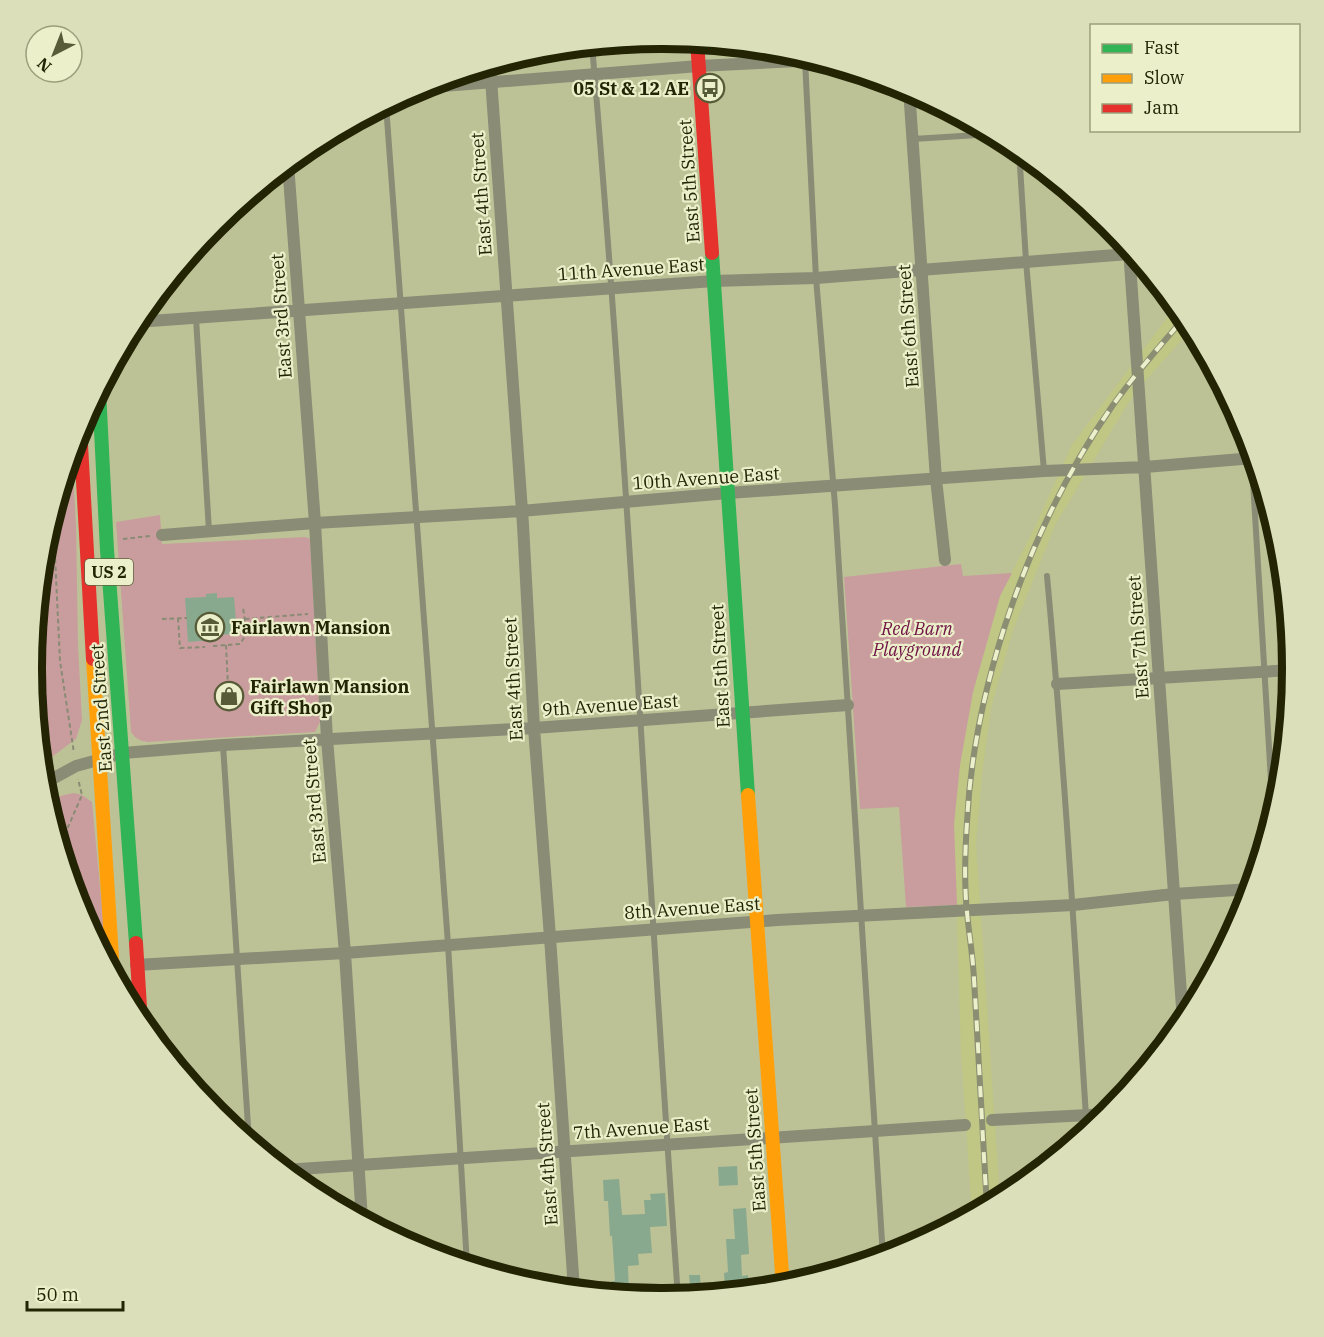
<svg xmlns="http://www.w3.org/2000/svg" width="1324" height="1337" font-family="'IBM Plex Serif',serif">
	<rect width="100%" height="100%" fill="#bdc296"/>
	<!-- built -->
	<path fill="#c0c683" d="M 1176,306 L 1192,328 L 1140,387 L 1128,403 L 1055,525 L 1013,630 L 991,708 L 982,774 L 976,844 L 1000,1200 L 972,1214 L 961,1052 L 954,824 L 960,765 L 973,692 L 1000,596 L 1036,525 L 1072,445 Z"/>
	<!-- green -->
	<path fill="#c99d9e" d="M 72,452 L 76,525 L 78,645 L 82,720 L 76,739 L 41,765 L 32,668 L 44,545 Z
		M 160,515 L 162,544 L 306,537 L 310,539 L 320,722 L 315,732 L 148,742 C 140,741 136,739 131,732 L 116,522 Z
		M 961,564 L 963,576 L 1012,573 L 1000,596 L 973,692 L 960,765 L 954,824 L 957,905 L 906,907 L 899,807 L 860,809 L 844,577 Z
		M 74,793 L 82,795 L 92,802 L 107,961 L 79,909 L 47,801 L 64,795 Z"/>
	<!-- building -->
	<path fill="#88a98e" d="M 217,593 L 217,598 L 234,597 L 236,621 L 233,621 L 234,634 L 218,635 L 218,638 L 213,640 L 188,642 L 185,598 L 206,597 L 206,594 Z
		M 237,685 L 239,706 L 221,708 L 219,687 Z
		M 737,1166 L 738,1185 L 719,1186 L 718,1167 Z
		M 619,1179 L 622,1215 L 645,1214 L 644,1200 L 651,1200 L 650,1194 L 665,1193 L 667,1226 L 650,1227 L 652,1253 L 638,1254 L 639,1265 L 628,1266 L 629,1296 L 613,1294 L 612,1281 L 615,1281 L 612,1236 L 610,1236 L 608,1201 L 604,1201 L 603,1180 Z
		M 746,1208 L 749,1254 L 741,1255 L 742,1276 L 748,1275 L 749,1290 L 734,1292 L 733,1287 L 725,1288 L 724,1273 L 728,1272 L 726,1239 L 735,1239 L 733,1209 Z
		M 689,1275 L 700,1275 L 701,1295 L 691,1296 Z"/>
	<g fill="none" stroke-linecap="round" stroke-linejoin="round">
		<!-- path -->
		<path stroke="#898b74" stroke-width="2" stroke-dasharray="4.5 3" stroke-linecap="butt" d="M 53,514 L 60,661 L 74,753
			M 123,539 L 150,536
			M 178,618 L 180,648 L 205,647
			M 162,619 L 187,618
			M 245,619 L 308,614
			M 226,645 L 228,686
			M 213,646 L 240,644 L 247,633 L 243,608
			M 64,858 L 68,827 L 82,795 L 78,779"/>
		<!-- lane -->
		<path stroke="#8a8c76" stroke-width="6" d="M 592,45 C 628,462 648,880 678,1297
			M 805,60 L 816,278 L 835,505 L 883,1257
			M 386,105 L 448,944 L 467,1265
			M 913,139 L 994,134
			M 1019,150 L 1026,261 L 1044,471
			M 196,318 L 209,531
			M 1251,448 L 1273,814
			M 1047,576 C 1064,761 1075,946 1087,1132
			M 223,745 L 249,1141"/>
		<!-- street -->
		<path stroke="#8a8c76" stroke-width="12" d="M 490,65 L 523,525 L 534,728 L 550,937 L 574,1290
			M 418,88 L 699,66 L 819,60
			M 909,89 L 936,479 L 945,560
			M 288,164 L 315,523 L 327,739 L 345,953 L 362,1220
			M 1129,249 L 1183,1022
			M 136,322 L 714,281 L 816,278 L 1129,254
			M 162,535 L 315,523 L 521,511 L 728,493 L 1044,471 L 1145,467 L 1254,458
			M 1057,684 L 1292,670
			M 43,784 L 76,766 L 123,753 L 223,745 L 534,728 L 848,705
			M 136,965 L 345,953 L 777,920 L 1073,905 L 1174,894 L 1251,889
			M 992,1120 L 1108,1114
			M 284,1170 L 965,1125"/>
		<!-- fast -->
		<path stroke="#30b455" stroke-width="14" d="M 712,253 L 748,795
			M 99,390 L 107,550 L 136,943"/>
		<!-- slow -->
		<path stroke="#ff9f0a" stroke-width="14" d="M 93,659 L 113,973
			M 748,795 L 783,1287"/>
		<!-- jam -->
		<path stroke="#e5322d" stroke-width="14" d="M 697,41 L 712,253
			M 80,427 L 93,659
			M 136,943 L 141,1023"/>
		<!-- rail casing -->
		<g stroke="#8b8e73" stroke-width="6">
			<path id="rail" d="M 987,1207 C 982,1131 979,1055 974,979 C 973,956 969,935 967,912 C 964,883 965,852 967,822 C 974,681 1032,521 1113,405 C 1135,374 1160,346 1185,317"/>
		</g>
		<!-- rail -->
		<use href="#rail" stroke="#ecf0ca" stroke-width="4" stroke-dasharray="11" stroke-linecap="butt"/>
	</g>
	<!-- icons -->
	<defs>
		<g id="bus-ring" transform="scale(1.5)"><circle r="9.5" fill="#ecf0ca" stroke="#585b37" stroke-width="1.5"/><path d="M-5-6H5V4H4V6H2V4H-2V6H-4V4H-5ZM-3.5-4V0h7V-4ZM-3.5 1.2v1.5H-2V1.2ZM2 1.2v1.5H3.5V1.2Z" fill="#585b37"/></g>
		<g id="museum-ring" transform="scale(1.5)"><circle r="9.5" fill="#ecf0ca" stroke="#585b37" stroke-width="1.5"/><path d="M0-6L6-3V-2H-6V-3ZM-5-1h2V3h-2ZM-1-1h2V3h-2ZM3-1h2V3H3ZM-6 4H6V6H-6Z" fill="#585b37"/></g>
		<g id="shop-ring" transform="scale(1.5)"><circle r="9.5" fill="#ecf0ca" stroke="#585b37" stroke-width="1.5"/><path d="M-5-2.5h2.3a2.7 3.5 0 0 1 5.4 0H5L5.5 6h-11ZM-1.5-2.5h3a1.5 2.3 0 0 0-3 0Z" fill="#585b37"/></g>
	</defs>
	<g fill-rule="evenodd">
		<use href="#bus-ring" x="710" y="88"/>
		<use href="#museum-ring" x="210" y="627"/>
		<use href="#shop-ring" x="229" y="696"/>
	</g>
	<g text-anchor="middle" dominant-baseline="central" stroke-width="4.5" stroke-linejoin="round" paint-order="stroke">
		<!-- shield labels -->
		<rect fill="#ecf0ca" stroke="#5f613f" stroke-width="1.5" x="85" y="559" width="48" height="26" rx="4.5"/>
		<g font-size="16" font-weight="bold" fill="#222404">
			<text x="109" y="572">US 2</text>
		</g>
		<!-- poi labels -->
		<g font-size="18" font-weight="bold" fill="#222404" stroke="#ecf0ca" text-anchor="start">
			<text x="689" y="88" text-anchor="end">05 St &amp; 12 AE</text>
			<text x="231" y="627">Fairlawn Mansion</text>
			<text x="250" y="686">Fairlawn Mansion<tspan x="250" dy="21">Gift Shop</tspan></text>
		</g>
		<!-- street labels -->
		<g font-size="18" fill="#222404" stroke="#ecf0ca">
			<text transform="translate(689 181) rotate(-94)">East 5th Street</text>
			<text transform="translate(481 194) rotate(-94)">East 4th Street</text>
			<text transform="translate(631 269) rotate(-4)">11th Avenue East</text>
			<text transform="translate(281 316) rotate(-94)">East 3rd Street</text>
			<text transform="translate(908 326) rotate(-94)">East 6th Street</text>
			<text transform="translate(706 478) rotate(-4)">10th Avenue East</text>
			<text transform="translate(1138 637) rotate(-94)">East 7th Street</text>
			<text transform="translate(720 666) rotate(-93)">East 5th Street</text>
			<text transform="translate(513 679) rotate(-93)">East 4th Street</text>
			<text transform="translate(610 705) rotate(-4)">9th Avenue East</text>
			<text transform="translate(101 708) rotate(-94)">East 2nd Street</text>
			<text transform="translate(314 801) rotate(-95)">East 3rd Street</text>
			<text transform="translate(692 908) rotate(-4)">8th Avenue East</text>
			<text transform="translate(641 1128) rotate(-4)">7th Avenue East</text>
			<text transform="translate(755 1150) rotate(-94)">East 5th Street</text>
			<text transform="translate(547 1164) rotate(-94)">East 4th Street</text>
		</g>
		<!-- park labels -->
		<g font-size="18" font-style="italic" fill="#701446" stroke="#ecf0ca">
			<text x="917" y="628">Red Barn<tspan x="917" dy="21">Playground</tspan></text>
		</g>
	</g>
	<!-- crop -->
	<path d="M0 0H1324V1337H0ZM661 49H663A619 619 0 0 1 1282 668V669A619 619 0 0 1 663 1288H661A619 619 0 0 1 42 669V668A619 619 0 0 1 661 49Z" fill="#dce0ba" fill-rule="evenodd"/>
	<path fill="none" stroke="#222404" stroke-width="8" d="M661 49H663A619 619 0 0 1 1282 668V669A619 619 0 0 1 663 1288H661A619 619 0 0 1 42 669V668A619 619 0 0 1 661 49Z"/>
	<!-- legend -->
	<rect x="1090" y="24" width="210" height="108" fill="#ecf0ca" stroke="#9b9e7b" stroke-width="1.5"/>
	<rect x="1102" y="44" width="30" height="9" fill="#30b455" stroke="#9b9e7b" stroke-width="1.5"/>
	<text x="1144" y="54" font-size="18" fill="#222404">Fast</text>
	<rect x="1102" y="74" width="30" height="9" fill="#ff9f0a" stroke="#9b9e7b" stroke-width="1.5"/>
	<text x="1144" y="84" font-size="18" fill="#222404">Slow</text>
	<rect x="1102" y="104" width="30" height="9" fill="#e5322d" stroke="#9b9e7b" stroke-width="1.5"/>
	<text x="1144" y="114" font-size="18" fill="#222404">Jam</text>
	<!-- north arrow -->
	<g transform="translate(54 54) rotate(222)"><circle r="28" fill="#ecf0ca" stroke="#9b9e7b" stroke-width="1.5"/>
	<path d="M0-4.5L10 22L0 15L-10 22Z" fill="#585b37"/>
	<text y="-9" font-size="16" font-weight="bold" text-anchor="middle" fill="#222404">N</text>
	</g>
	<!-- scale -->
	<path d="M27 1301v9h96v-9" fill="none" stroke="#222404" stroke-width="3"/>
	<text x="36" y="1301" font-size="18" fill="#222404" stroke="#ecf0ca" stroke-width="4.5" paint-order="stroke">50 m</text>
</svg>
